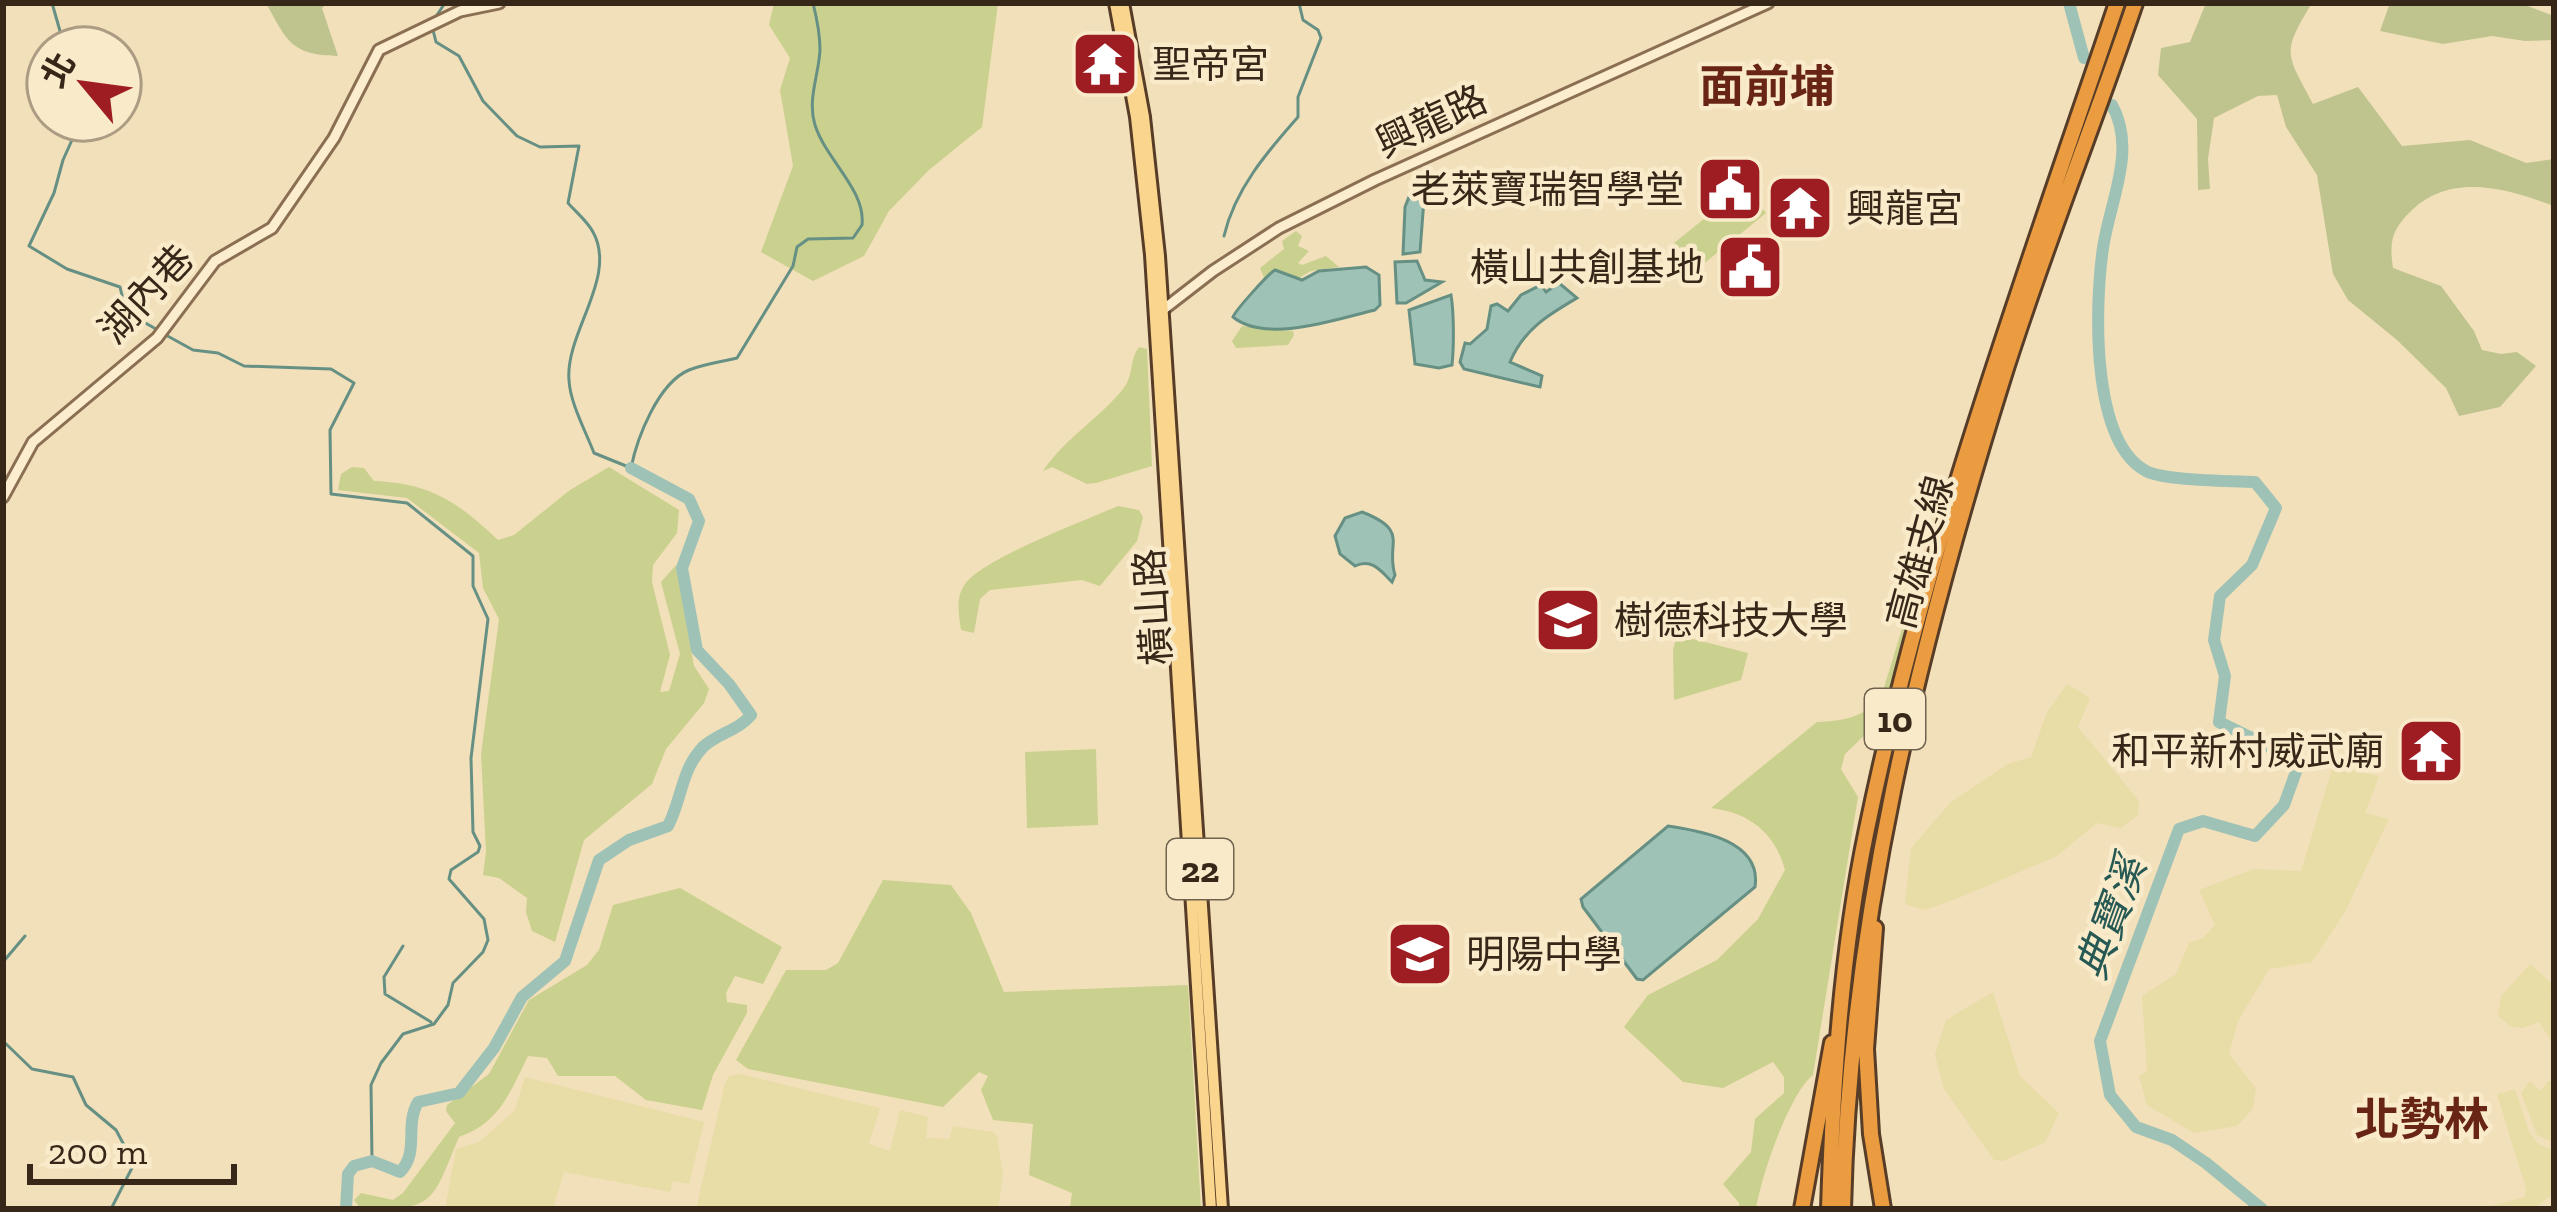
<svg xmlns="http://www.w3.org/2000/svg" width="2557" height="1212" font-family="'Zilla Slab','Noto Sans TC',serif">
	<rect width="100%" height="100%" fill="#f2e0ba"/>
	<!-- farmland -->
	<path fill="#e8dca7" d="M 2067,684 L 2090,698 L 2078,727 L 2139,801 L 2138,815 L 2121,828 L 2097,823 L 2057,856 L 1961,897 L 1925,910 L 1905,904 L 1911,848 L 1951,802 L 2008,764 L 2031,757 L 2047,712 Z
		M 2333,766 L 2379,776 L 2365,813 L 2389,819 L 2345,912 L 2312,962 L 2269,969 L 2238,1021 L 2229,1054 L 2256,1088 L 2253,1109 L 2237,1126 L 2194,1133 L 2147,1105 L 2139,1076 L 2147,1071 L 2142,996 L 2176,974 L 2189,943 L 2203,938 L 2215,925 L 2199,890 L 2253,869 L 2301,871 Z
		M 2530,964 L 2554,985 L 2550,1000 L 2554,1004 L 2554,1045 L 2539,1022 L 2522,1028 L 2510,1026 L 2498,1016 L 2501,996 Z
		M 1993,992 L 2020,1076 L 2059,1113 L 2045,1142 L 2003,1161 L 1994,1160 L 1944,1089 L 1935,1055 L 1946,1020 Z
		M 740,1074 L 880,1108 L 869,1144 L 890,1151 L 900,1110 L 928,1117 L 926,1138 L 949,1139 L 953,1126 L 993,1132 L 997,1136 L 1003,1174 L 998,1209 L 696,1209 L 725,1083 L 729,1076 Z
		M 525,1077 L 704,1122 L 689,1184 L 673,1181 L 670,1192 L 564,1172 L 553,1209 L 445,1209 L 456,1149 L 479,1142 L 515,1110 Z
		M 2530,1081 L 2541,1091 L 2548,1081 L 2554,1081 L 2554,1143 L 2537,1135 L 2521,1093 Z
		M 2515,1089 L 2529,1132 L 2538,1144 L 2554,1150 L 2554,1193 L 2533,1209 L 2479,1209 L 2525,1197 L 2526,1189 L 2497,1094 Z"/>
	<!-- green -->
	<path fill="#cad08e" d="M 774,3 L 998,3 L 982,127 L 929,170 L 889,211 L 864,256 L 813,281 L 761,252 L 793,166 L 780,90 L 790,58 L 769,25 Z
		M 1745,186 L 1766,213 L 1696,270 L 1674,243 Z
		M 1296,231 L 1302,236 L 1298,246 L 1309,251 L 1298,263 L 1302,265 L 1326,256 L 1339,267 L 1311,271 L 1295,280 L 1279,271 L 1265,280 L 1260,268 L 1284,249 L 1282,241 Z
		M 1242,326 L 1293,331 L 1294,335 L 1288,345 L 1236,348 L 1232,341 Z
		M 1139,347 L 1147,349 L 1152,466 L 1096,483 L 1087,484 L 1052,467 L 1043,471 C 1065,438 1098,420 1123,389 C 1134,376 1129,360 1139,347 Z
		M 352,467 L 364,468 L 374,481 C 430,483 458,502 498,540 L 514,535 L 570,490 L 609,467 L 679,510 L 677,533 L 653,565 L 652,582 L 670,655 L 660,692 L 669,691 L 680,654 L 661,582 L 676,565 L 694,666 L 709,689 L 704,703 L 666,749 L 652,784 L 584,840 L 555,942 L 532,931 L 526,912 L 527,898 L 499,878 L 483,875 L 486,852 L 481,754 L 499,619 L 483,588 L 479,553 L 407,498 L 338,490 L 341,474 Z
		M 1118,506 L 1139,510 L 1143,517 L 1137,541 L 1100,586 L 1082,580 L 990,590 L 980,599 L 974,633 L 961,630 C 959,615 955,598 965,584 C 984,558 1084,521 1118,506 Z
		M 1920,570 L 1889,693 L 1871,729 L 1845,754 L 1841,769 L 1858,797 L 1813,1075 C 1789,1094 1761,1177 1756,1209 L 1739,1209 L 1739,1203 L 1723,1184 L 1751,1152 L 1755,1119 L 1784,1093 L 1784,1077 L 1773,1062 L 1723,1088 L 1683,1082 L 1624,1027 L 1648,995 L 1717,960 L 1758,919 L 1785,870 C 1775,833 1750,813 1711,808 L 1817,722 C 1843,721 1868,717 1882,694 Z
		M 1677,635 L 1748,653 L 1741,680 L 1674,700 L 1673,650 Z
		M 1096,749 L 1098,825 L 1027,828 L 1025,752 Z
		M 883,880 L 951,885 L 971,913 L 1004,992 L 1188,985 L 1201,1209 L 1064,1209 L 1070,1207 L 1072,1193 L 1029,1175 L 1033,1124 L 993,1120 L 981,1090 L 988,1076 L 979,1072 L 943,1107 L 748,1069 L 736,1060 L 786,970 L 826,970 L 838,963 Z
		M 680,888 L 782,947 L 763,984 L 735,976 L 726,993 L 727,1002 L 747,1005 L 747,1013 L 713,1075 L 702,1110 L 646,1100 L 615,1076 L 558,1076 L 547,1058 L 528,1056 C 510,1092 500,1123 459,1137 C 432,1200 437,1212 360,1208 L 354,1200 L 361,1193 L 393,1200 L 403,1193 L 455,1123 L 446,1111 L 447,1105 L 489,1074 L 529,1000 L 587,965 L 599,950 L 613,905 Z"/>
	<!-- cemetery -->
	<path fill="#bfc48e" d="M 266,3 L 328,3 L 322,8 L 338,56 C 291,55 287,41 266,3 Z
		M 2206,3 L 2312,3 C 2281,54 2286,53 2313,104 L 2358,87 L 2402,146 L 2470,140 L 2526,163 L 2554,159 L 2554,206 C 2508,189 2452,172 2412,210 C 2392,229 2389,241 2393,268 L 2441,286 L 2474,331 L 2482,350 L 2501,354 L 2517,352 L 2536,366 L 2500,407 L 2459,416 L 2446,388 L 2397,340 L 2348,300 L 2333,274 L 2317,175 L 2286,127 L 2277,95 L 2258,96 L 2214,118 L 2208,159 L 2210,189 L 2198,190 L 2197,119 L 2158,75 L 2161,48 L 2190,42 Z
		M 2390,3 L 2520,3 L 2554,16 L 2554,40 L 2525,41 L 2492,36 L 2443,44 L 2380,31 Z"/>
	<!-- water -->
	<path fill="#9fc2b7" stroke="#669084" stroke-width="3" d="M 1409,197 L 1424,199 L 1420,252 L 1403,254 L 1405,207 Z
		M 1417,261 L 1425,280 L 1442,282 L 1406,303 L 1397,303 L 1395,262 Z
		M 1366,267 L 1379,275 L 1380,305 L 1375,310 C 1337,319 1266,344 1233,317 C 1235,311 1267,275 1275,270 L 1302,280 L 1319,271 Z
		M 1559,283 L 1577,298 C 1548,315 1524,329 1510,362 L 1542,376 L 1540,387 L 1464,369 L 1460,362 L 1465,343 L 1470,344 L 1487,329 L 1491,306 L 1497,304 L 1508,311 L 1521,295 L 1541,285 L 1546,292 Z
		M 1451,295 C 1454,313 1454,346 1452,365 L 1439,368 L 1415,364 L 1409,310 Z
		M 1362,512 C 1411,531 1385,543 1395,575 L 1392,582 C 1381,571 1372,558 1355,566 L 1340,554 L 1335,536 L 1345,518 Z
		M 1668,826 C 1702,831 1762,841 1755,887 L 1643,980 L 1637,979 L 1583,907 L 1581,899 Z"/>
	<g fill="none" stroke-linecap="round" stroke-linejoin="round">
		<!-- stream -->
		<path stroke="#669084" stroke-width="3" d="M 52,3 L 60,31 L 55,48
			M 433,21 L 445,3
			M 433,30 L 436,42 L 459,56 L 483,101 L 517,136 L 540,147 L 579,146 L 568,203 C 576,212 588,222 593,232 C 618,277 565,333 569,380 C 570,403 586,432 594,453 L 631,468 C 637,438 658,383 689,370 C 704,364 721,362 737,358 L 793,266 L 797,247 L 808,239 L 853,238 L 862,225 C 866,190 826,160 815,125 C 807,100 819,74 820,50 C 820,34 817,19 813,3
			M 2106,96 L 2112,105
			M 81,120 L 63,160 L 54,193 L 29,246 L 67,269 L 120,287 L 126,312 L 156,329
			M 1224,236 C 1235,189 1267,152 1298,117 L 1298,97 L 1321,38 L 1318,30 L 1303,20 L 1299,3
			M 164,334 L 193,350 L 218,353 L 244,366 L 331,369 L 354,383 L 330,430 L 331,494 L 407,503 L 473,556 L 473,586 L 488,619 L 471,758 L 473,832 L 480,846 L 478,852 L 451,870 L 449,879 L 484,919 L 488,940 L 483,952 L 453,983 L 448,1005 L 434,1024 L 403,1034 L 381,1063 L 371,1085 L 372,1161
			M 403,946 L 384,977 L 385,994 L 431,1022
			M 3,962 L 25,936
			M 3,1041 L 32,1069 L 73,1077 L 86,1105 L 116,1130 L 134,1164 L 111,1209"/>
		<!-- river -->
		<path stroke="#9fc2b7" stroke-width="12" d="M 2069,3 L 2084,58
			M 2112,105 C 2137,150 2110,201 2103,248 C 2095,303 2090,441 2146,471 C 2164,481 2232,481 2255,482 L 2276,508 L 2252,565 L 2220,596 L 2214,640 L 2225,676 L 2219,722 L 2278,751 L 2297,769 L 2284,805 L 2255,836 L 2203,821 L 2179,829 L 2100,1041 L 2110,1095 L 2136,1127 L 2172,1140 L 2206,1163 L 2262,1209
			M 346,1209 L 348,1174 L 354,1166 L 372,1161 L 400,1172 C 420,1152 404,1126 418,1102 L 459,1093 L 494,1048 L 522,997 L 565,961 L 599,860 L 629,840 L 668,826 C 682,799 681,770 703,747 C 718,733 738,731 751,715 L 729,684 L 697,650 L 682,568 L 699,521 L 689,499 L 631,468"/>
		<!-- minor casing -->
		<g stroke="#8a6f53" stroke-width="15">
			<path id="minor" d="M 1160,312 L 1213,271 L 1279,228 L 1375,180 L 1768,3
				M 3,497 L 33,442 L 157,338 L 215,261 L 272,228 L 334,138 L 379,50 L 460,11 L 499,3"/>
		</g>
		<!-- major casing -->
		<g stroke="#573d28" stroke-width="16">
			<path id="major" d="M 1115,3 L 1136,117 L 1151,255 L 1211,1209
				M 1123,3 L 1144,117 L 1159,256 L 1222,1209"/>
		</g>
		<!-- highway casing -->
		<g stroke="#573d28" stroke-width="20">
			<path id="highway" d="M 1875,928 L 1866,1049 L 1871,1134 L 1883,1209
				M 1802,1209 L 1832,1043
				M 1829,1209 C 1833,1083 1841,953 1867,829 C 1925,547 2025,275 2117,3
				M 1843,1209 C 1849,927 1918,649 2002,381 C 2042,253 2092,130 2135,3"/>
		</g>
		<!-- minor -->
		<use href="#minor" stroke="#fcedce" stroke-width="9"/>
		<!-- major -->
		<use href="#major" stroke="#fad58d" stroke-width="10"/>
		<!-- highway -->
		<use href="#highway" stroke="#eb9c40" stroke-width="14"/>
	</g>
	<!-- icons -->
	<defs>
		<g id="temple-square" transform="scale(3.45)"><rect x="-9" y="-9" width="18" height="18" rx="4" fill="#9e1d22" stroke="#f9eaca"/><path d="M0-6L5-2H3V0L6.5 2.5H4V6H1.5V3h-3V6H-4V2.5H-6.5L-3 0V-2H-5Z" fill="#fff"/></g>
		<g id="civic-square" transform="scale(3.45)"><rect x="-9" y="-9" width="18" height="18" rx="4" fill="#9e1d22" stroke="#f9eaca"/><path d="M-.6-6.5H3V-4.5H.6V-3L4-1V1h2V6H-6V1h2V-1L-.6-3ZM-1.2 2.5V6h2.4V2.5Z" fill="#fff"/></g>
		<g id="university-square" transform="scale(3.45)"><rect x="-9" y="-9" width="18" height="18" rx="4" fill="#9e1d22" stroke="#f9eaca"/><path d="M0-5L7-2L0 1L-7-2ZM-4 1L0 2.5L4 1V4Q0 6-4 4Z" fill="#fff"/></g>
		<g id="school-square" transform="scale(3.45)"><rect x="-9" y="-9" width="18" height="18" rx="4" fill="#9e1d22" stroke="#f9eaca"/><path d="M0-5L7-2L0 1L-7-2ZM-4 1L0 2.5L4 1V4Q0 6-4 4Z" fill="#fff"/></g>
	</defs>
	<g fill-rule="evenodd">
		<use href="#temple-square" x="1105" y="64"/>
		<use href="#civic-square" x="1730" y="189"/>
		<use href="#temple-square" x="1800" y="208"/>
		<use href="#civic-square" x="1750" y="267"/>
		<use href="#university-square" x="1568" y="620"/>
		<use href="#temple-square" x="2431" y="751"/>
		<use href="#school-square" x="1420" y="954"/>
	</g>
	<g text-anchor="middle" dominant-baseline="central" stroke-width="9" stroke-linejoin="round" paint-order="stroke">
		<!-- shield labels -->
		<g fill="#f9eaca" stroke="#71624e" stroke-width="3">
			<rect x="1865" y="689" width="60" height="60" rx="9"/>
			<rect x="1167" y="839" width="66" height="60" rx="9"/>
		</g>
		<g font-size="36" font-weight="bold" fill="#372719">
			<text x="1895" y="719">10</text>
			<text x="1200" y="869">22</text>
		</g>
		<!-- poi labels -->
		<g font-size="39" fill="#372719" stroke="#f9eaca" text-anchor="start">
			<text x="1152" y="64">聖帝宮</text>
			<text x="1684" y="189" text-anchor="end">老萊寶瑞智學堂</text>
			<text x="1846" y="208">興龍宮</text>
			<text x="1704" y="267" text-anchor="end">橫山共創基地</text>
			<text x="1614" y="620">樹德科技大學</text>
			<text x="2384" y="751" text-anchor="end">和平新村威武廟</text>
			<text x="1466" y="954">明陽中學</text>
		</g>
		<!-- street labels -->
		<g font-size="39" fill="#372719" stroke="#f9eaca">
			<text transform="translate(1431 121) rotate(-25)">興龍路</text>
			<text transform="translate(146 294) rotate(-47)">湖內巷</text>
			<text transform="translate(1920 552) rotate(-75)">高雄支線</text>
			<text transform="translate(1153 607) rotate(-94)">橫山路</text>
		</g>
		<!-- water labels -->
		<g font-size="42" font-style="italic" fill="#275954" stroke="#f9eaca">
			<text transform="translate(2111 918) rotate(-70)">典寶溪</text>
		</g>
		<!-- quarter labels -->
		<g font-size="45" font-weight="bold" fill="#682415" stroke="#f9eaca">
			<text x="1767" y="87">面前埔</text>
			<text x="2422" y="1120">北勢林</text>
		</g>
	</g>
	<!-- border -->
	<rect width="2557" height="1212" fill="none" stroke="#372719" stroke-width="12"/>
	<!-- north arrow -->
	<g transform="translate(84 84) rotate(299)"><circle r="57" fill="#f9eaca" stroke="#ab9c83" stroke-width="3"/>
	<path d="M0-9L21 45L0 30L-21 45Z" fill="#9e1d22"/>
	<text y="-18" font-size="33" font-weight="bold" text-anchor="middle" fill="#372719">北</text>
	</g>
	<!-- scale -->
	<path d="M30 1164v18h204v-18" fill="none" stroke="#372719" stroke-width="6"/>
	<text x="48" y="1164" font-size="36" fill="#372719" stroke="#f9eaca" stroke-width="9" paint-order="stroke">200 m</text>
</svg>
